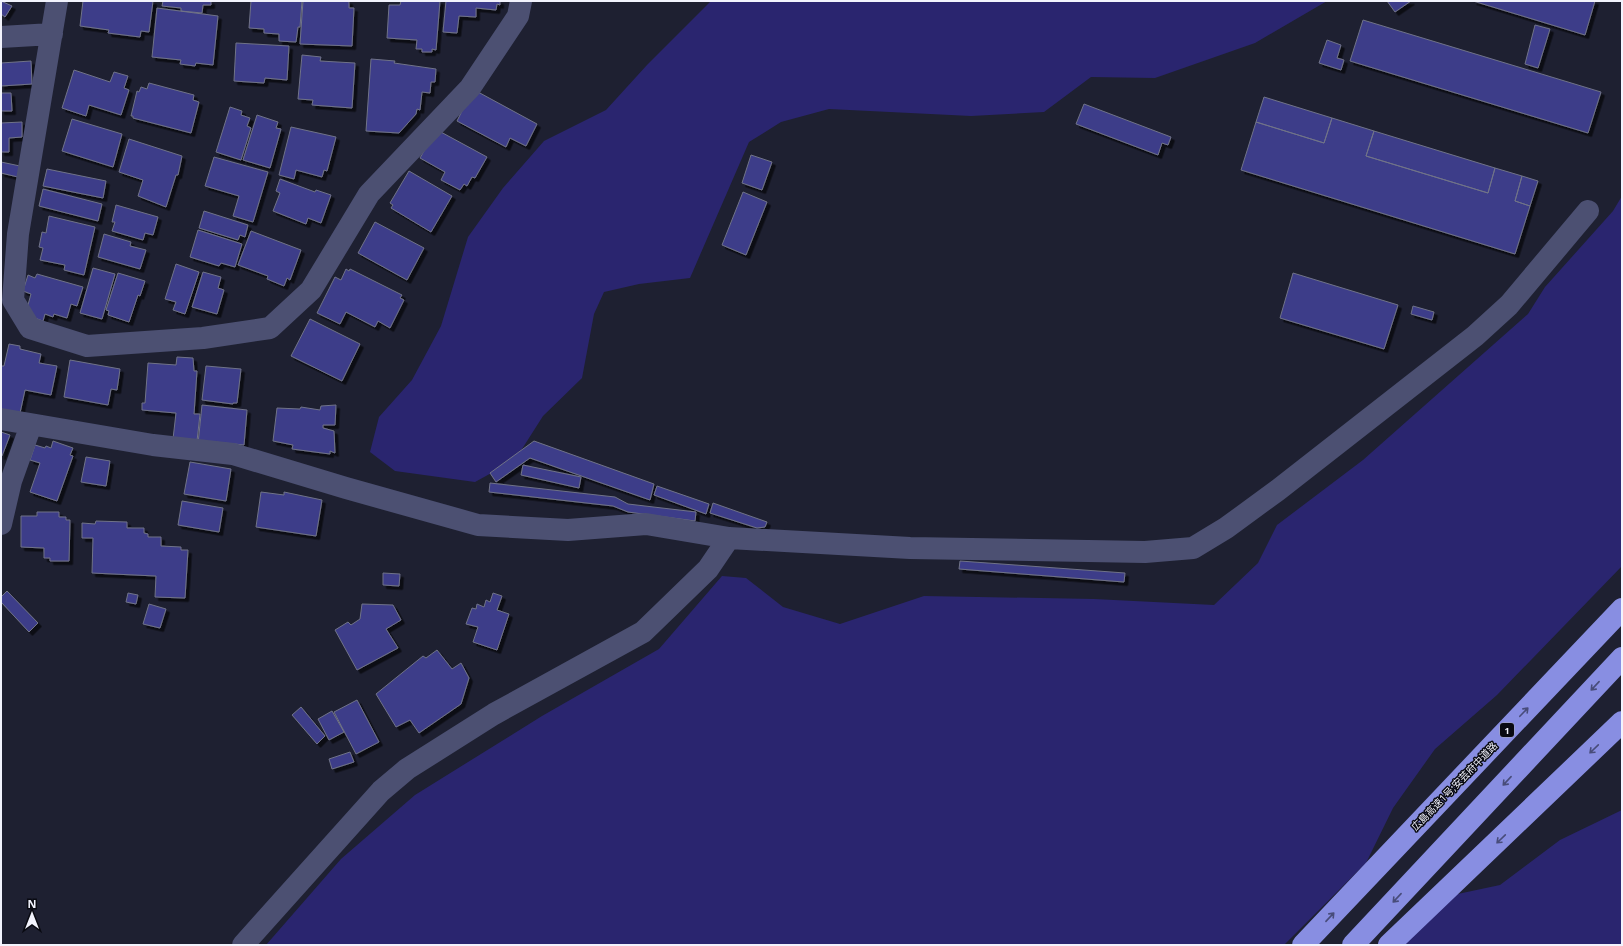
<svg xmlns="http://www.w3.org/2000/svg" width="1623" height="946" font-family="'Noto Sans','Noto Sans JP',sans-serif">
	<defs>
		<filter id="shadow"><feDropShadow dx="3.5" dy="3.5" stdDeviation="0" flood-color="#0009"/></filter>
	</defs>
	<rect width="100%" height="100%" fill="#1e2031"/>
	<!-- green -->
	<path fill="#2a256f" d="M 711,1 L 1327,1 L 1255,43 L 1155,78 L 1091,77 L 1044,112 L 971,116 L 829,109 L 781,122 L 749,142 L 690,278 L 639,284 L 604,292 L 594,314 L 582,378 L 543,416 L 515,460 L 475,482 L 395,471 L 370,452 L 379,417 L 412,380 L 441,326 L 468,237 L 503,188 L 544,141 L 606,110 L 647,65 Z
		M 1622,196 L 1622,566 L 1497,695 L 1435,749 L 1393,808 L 1366,863 L 1284,945 L 266,945 L 341,859 L 415,795 L 542,716 L 659,649 L 722,576 L 746,578 L 783,607 L 840,624 L 924,596 L 1094,599 L 1214,605 L 1258,563 L 1277,525 L 1363,460 L 1528,314 L 1545,287 L 1613,211 Z
		M 1622,810 L 1622,945 L 1402,945 L 1453,895 L 1500,885 L 1560,840 Z"/>
	<!-- building -->
	<path fill="#3d3d89" stroke="#707388" filter="url(#shadow)" d="M 1,1 L 12,6 L 5,17 L 1,14 Z
		M 83,1 L 153,1 L 149,32 L 141,31 L 140,37 L 108,33 L 109,30 L 80,26 Z
		M 163,1 L 211,1 L 211,5 L 203,5 L 202,13 L 181,11 L 181,8 L 162,6 Z
		M 251,1 L 302,1 L 300,27 L 298,27 L 296,42 L 279,41 L 279,34 L 264,33 L 264,29 L 249,28 Z
		M 303,1 L 349,1 L 349,8 L 354,8 L 352,46 L 300,44 Z
		M 401,1 L 440,1 L 436,50 L 432,49 L 432,52 L 422,52 L 422,49 L 416,49 L 417,40 L 387,38 L 389,5 L 400,5 Z
		M 446,1 L 500,1 L 500,5 L 497,4 L 496,10 L 476,8 L 476,17 L 459,16 L 457,33 L 443,32 Z
		M 1387,1 L 1411,1 L 1395,12 Z
		M 1473,1 L 1595,1 L 1585,35 Z
		M 157,8 L 218,16 L 213,65 L 196,63 L 195,66 L 180,64 L 181,60 L 152,57 Z
		M 1363,20 L 1601,92 L 1588,133 L 1350,61 Z
		M 1535,25 L 1550,29 L 1538,68 L 1525,64 Z
		M 1327,40 L 1341,45 L 1337,58 L 1344,60 L 1341,70 L 1319,63 Z
		M 236,43 L 289,46 L 287,80 L 265,78 L 264,83 L 234,81 Z
		M 302,55 L 321,57 L 320,61 L 355,63 L 352,108 L 312,105 L 313,100 L 298,99 Z
		M 371,59 L 395,61 L 394,63 L 436,69 L 435,82 L 431,82 L 430,93 L 422,92 L 420,110 L 417,109 L 416,114 L 399,133 L 366,131 Z
		M 31,61 L 32,84 L 1,86 L 1,63 Z
		M 74,70 L 110,82 L 114,72 L 128,76 L 124,88 L 129,90 L 121,115 L 89,105 L 86,116 L 62,108 Z
		M 149,83 L 194,95 L 193,100 L 199,102 L 191,133 L 133,118 L 133,116 L 131,116 L 137,91 L 139,92 L 141,87 L 147,89 Z
		M 478,92 L 537,124 L 526,146 L 510,138 L 506,147 L 457,121 L 471,93 Z
		M 1,93 L 11,93 L 12,111 L 1,111 Z
		M 1264,97 L 1332,118 L 1324,143 L 1256,122 Z
		M 1084,104 L 1171,137 L 1168,145 L 1162,143 L 1158,155 L 1076,124 Z
		M 230,107 L 242,111 L 241,115 L 250,118 L 247,126 L 251,128 L 241,160 L 216,152 Z
		M 257,115 L 278,122 L 276,128 L 281,129 L 270,168 L 243,160 Z
		M 1332,118 L 1374,131 L 1366,156 L 1488,193 L 1495,168 L 1522,176 L 1515,201 L 1530,206 L 1515,254 L 1241,170 L 1256,122 L 1324,143 Z
		M 72,119 L 122,134 L 113,167 L 62,151 Z
		M 22,122 L 22,137 L 9,138 L 9,152 L 1,152 L 1,123 Z
		M 291,127 L 336,137 L 327,171 L 324,170 L 322,177 L 296,170 L 294,179 L 279,175 Z
		M 439,131 L 487,157 L 475,178 L 472,177 L 467,186 L 464,184 L 460,190 L 441,180 L 445,172 L 420,158 L 432,137 Z
		M 1374,131 L 1495,168 L 1488,193 L 1366,156 Z
		M 129,139 L 182,156 L 178,175 L 176,175 L 166,207 L 138,196 L 143,180 L 119,172 Z
		M 751,155 L 772,162 L 762,190 L 742,183 Z
		M 214,157 L 268,172 L 253,222 L 233,216 L 239,196 L 205,186 Z
		M 1,162 L 20,166 L 18,177 L 1,173 Z
		M 47,169 L 106,181 L 103,198 L 43,186 Z
		M 409,171 L 452,196 L 431,232 L 391,208 L 393,205 L 390,203 Z
		M 1522,176 L 1538,181 L 1530,206 L 1515,201 Z
		M 280,179 L 315,192 L 316,190 L 331,195 L 321,223 L 308,218 L 306,224 L 273,211 L 280,193 L 276,191 Z
		M 43,189 L 102,204 L 98,221 L 39,206 Z
		M 743,192 L 767,202 L 746,255 L 722,245 Z
		M 116,205 L 158,217 L 153,235 L 145,233 L 143,240 L 112,231 L 115,222 L 112,222 Z
		M 204,211 L 248,225 L 245,237 L 240,235 L 238,240 L 199,228 Z
		M 49,216 L 95,227 L 84,275 L 64,270 L 65,265 L 40,260 L 43,248 L 39,247 L 42,232 L 46,233 Z
		M 375,222 L 424,248 L 407,280 L 358,253 Z
		M 198,230 L 242,244 L 235,267 L 221,263 L 219,266 L 190,257 Z
		M 251,231 L 301,250 L 290,280 L 287,278 L 284,286 L 267,279 L 268,276 L 238,265 Z
		M 104,234 L 131,242 L 130,246 L 146,250 L 140,269 L 98,257 Z
		M 176,264 L 199,272 L 185,314 L 173,310 L 176,302 L 165,299 Z
		M 93,268 L 115,274 L 102,319 L 80,313 Z
		M 346,269 L 349,271 L 350,269 L 402,295 L 400,298 L 404,300 L 390,328 L 378,321 L 375,327 L 346,312 L 340,324 L 317,313 L 335,277 L 341,280 Z
		M 203,272 L 221,277 L 218,288 L 224,290 L 217,314 L 192,307 Z
		M 118,273 L 145,281 L 140,296 L 138,295 L 129,322 L 108,315 L 109,311 L 106,310 Z
		M 1293,273 L 1398,305 L 1384,349 L 1280,318 Z
		M 37,274 L 83,287 L 77,306 L 71,304 L 67,318 L 54,314 L 53,317 L 45,314 L 43,321 L 29,316 L 26,312 L 31,294 L 23,291 L 28,275 L 35,278 Z
		M 1413,306 L 1434,312 L 1432,320 L 1411,314 Z
		M 310,319 L 360,344 L 342,381 L 291,356 Z
		M 9,344 L 20,346 L 20,349 L 41,354 L 39,363 L 57,366 L 51,395 L 25,390 L 20,413 L 1,409 L 1,366 L 4,366 Z
		M 177,357 L 193,358 L 194,371 L 197,371 L 194,414 L 200,414 L 197,441 L 173,439 L 176,413 L 142,410 L 142,403 L 145,403 L 148,363 L 176,365 Z
		M 70,360 L 120,369 L 117,390 L 111,389 L 108,405 L 64,397 Z
		M 206,366 L 241,369 L 237,403 L 233,403 L 233,404 L 202,400 Z
		M 202,405 L 247,410 L 244,445 L 214,442 L 198,444 Z
		M 336,405 L 335,425 L 323,425 L 323,428 L 334,431 L 335,453 L 330,451 L 330,454 L 292,449 L 293,445 L 273,441 L 277,408 L 300,409 L 301,407 L 320,410 L 321,406 Z
		M 1,432 L 10,435 L 2,456 L 1,456 Z
		M 53,441 L 73,448 L 70,455 L 73,456 L 57,501 L 30,492 L 40,463 L 30,460 L 35,445 L 45,448 L 46,446 L 51,448 Z
		M 534,441 L 654,484 L 650,500 L 530,458 L 496,482 L 490,473 Z
		M 86,457 L 110,461 L 106,486 L 81,482 Z
		M 190,462 L 231,469 L 226,501 L 184,494 Z
		M 523,465 L 581,477 L 579,488 L 521,475 Z
		M 490,483 L 615,497 L 628,504 L 696,512 L 695,521 L 628,512 L 613,506 L 489,492 Z
		M 657,486 L 709,504 L 706,514 L 654,495 Z
		M 261,492 L 284,495 L 284,492 L 322,500 L 316,536 L 256,527 Z
		M 182,501 L 223,508 L 219,532 L 178,525 Z
		M 713,503 L 767,522 L 765,527 L 757,528 L 710,513 Z
		M 37,512 L 59,512 L 59,517 L 66,517 L 66,520 L 70,520 L 69,561 L 50,561 L 50,558 L 44,558 L 44,548 L 21,547 L 21,516 L 37,516 Z
		M 96,521 L 127,522 L 127,528 L 144,528 L 144,533 L 148,534 L 148,537 L 161,537 L 161,546 L 181,547 L 181,550 L 188,550 L 185,598 L 155,597 L 156,576 L 92,573 L 93,538 L 82,538 L 82,523 L 95,524 Z
		M 960,561 L 1125,573 L 1124,582 L 959,569 Z
		M 383,573 L 400,574 L 399,586 L 383,585 Z
		M 7,591 L 38,623 L 29,632 L 1,602 L 1,597 Z
		M 128,593 L 138,595 L 136,604 L 126,602 Z
		M 493,593 L 502,596 L 497,610 L 509,614 L 497,650 L 473,642 L 478,627 L 466,624 L 472,608 L 476,609 L 477,604 L 484,607 L 486,600 L 490,602 Z
		M 149,604 L 166,609 L 160,628 L 143,624 Z
		M 362,604 L 393,605 L 401,620 L 386,629 L 398,648 L 357,670 L 335,630 L 348,622 L 351,625 L 360,619 Z
		M 437,650 L 452,669 L 461,663 L 469,678 L 461,704 L 419,733 L 410,720 L 396,727 L 376,694 L 423,656 L 426,658 Z
		M 357,700 L 379,742 L 356,754 L 334,712 Z
		M 301,707 L 325,736 L 317,744 L 292,715 Z
		M 332,711 L 344,732 L 329,740 L 318,719 Z
		M 350,752 L 354,762 L 332,769 L 329,759 Z"/>
	<g fill="none" stroke-linecap="round" stroke-linejoin="round">
		<!-- minor -->
		<path stroke="#4c5072" stroke-width="22" d="M 57,1 L 18,234 L 13,300 L 30,328 L 87,346 L 203,338 L 270,328 L 311,290 L 369,194 L 470,88 L 518,16 L 521,1
			M 1,37 L 52,34
			M 1,419 L 153,445 L 233,454 L 346,488 L 478,525 L 568,530 L 646,524 L 729,538 L 910,548 L 1145,552 L 1193,548 L 1226,528 L 1278,490 L 1475,336 L 1509,305 L 1588,211
			M 1,524 L 11,481 L 31,425
			M 243,945 L 381,791 L 407,769 L 494,714 L 643,632 L 708,569 L 729,538"/>
		<!-- highway -->
		<path stroke="#888ee2" stroke-width="22" d="M 1303,945 L 1622,609
			M 1353,945 L 1622,658
			M 1389,945 L 1622,722"/>
	</g>
	<!-- one-way arrows -->
	<defs><path id="oneway-shaft" d="M-6 0H5M1.5-3L5.5 0L1.5 3" fill="none" stroke-width="1.6" stroke-linecap="round" stroke-linejoin="round"/></defs>
	<g stroke="#484c7a">
		<use href="#oneway-shaft" transform="translate(1595 686) rotate(133)"/>
		<use href="#oneway-shaft" transform="translate(1524 712) rotate(-46)"/>
		<use href="#oneway-shaft" transform="translate(1594 749) rotate(136)"/>
		<use href="#oneway-shaft" transform="translate(1507 781) rotate(133)"/>
		<use href="#oneway-shaft" transform="translate(1501 839) rotate(136)"/>
		<use href="#oneway-shaft" transform="translate(1397 898) rotate(133)"/>
		<use href="#oneway-shaft" transform="translate(1330 917) rotate(-47)"/>
	</g>
	<g text-anchor="middle" dominant-baseline="central" stroke-width="3" stroke-linejoin="round" paint-order="stroke">
		<!-- shield labels -->
		<rect fill="#090a12" stroke="#acadb6" stroke-width="1" x="1500" y="723" width="14" height="14" rx="3"/>
		<g font-size="9" font-weight="bold" fill="#f2f3fd">
			<text x="1507" y="730">1</text>
		</g>
		<!-- street labels -->
		<g font-size="10" fill="#f2f3fd" stroke="#090a12">
			<text transform="translate(1454 786) rotate(-46)">広島高速1号;安芸府中道路</text>
		</g>
	</g>
	<!-- border -->
	<rect width="1623" height="946" fill="none" stroke="#f2f3fd" stroke-width="4"/>
	<!-- north arrow -->
	<g transform="translate(32 914)" stroke="#090a12" stroke-width="3" paint-order="stroke">
	<path d="M0-3L7 15L0 10L-7 15Z" fill="#f2f3fd"/>
	<text y="-6" font-size="11" font-weight="bold" text-anchor="middle" fill="#f2f3fd">N</text>
	</g>
</svg>
